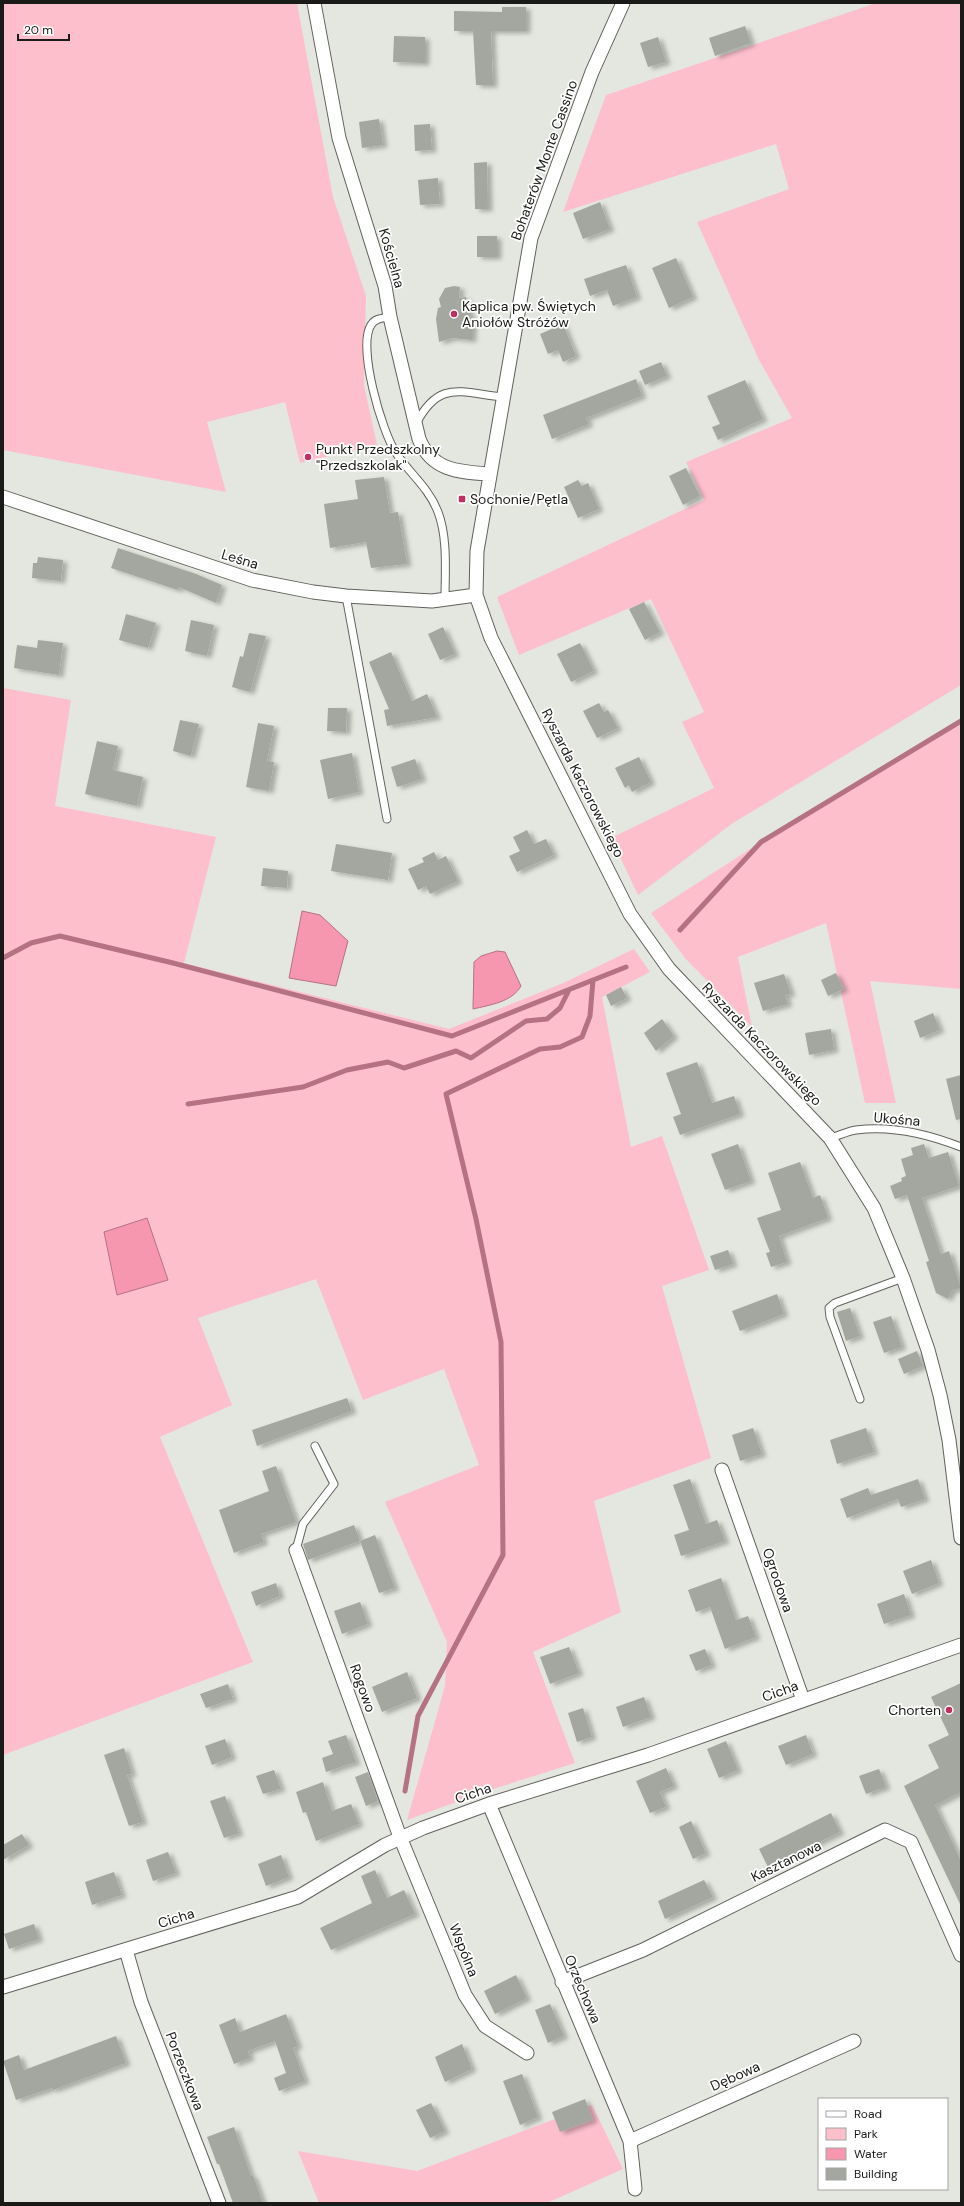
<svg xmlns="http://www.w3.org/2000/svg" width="964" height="2206" font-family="'DM Sans',sans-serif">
	<defs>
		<filter id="shadow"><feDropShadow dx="4.5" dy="2.5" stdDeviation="2" flood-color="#0004"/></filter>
	</defs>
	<rect width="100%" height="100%" fill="#e4e7df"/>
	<!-- green -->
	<path fill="#fdbfcc" d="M 3,3 L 297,3 L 333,197 L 366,296 L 364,385 L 377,445 L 300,463 L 285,402 L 207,422 L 226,492 L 3,450 Z
		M 876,3 L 961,3 L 961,685 L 733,823 L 638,895 L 611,838 L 714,788 L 682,722 L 704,712 L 651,599 L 519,655 L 497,597 L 704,500 L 686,462 L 792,418 L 759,360 L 697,222 L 789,189 L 776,144 L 563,212 L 606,95 Z
		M 3,688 L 71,700 L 55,806 L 216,837 L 184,963 L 449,1029 L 561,984 L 634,949 L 650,972 L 602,997 L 631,1147 L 662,1136 L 709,1270 L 662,1286 L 711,1458 L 594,1501 L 621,1612 L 533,1652 L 575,1763 L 484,1792 L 407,1820 L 445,1686 L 447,1642 L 385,1502 L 479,1465 L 444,1369 L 363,1400 L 316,1279 L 198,1318 L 232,1405 L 160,1437 L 253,1662 L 3,1755 Z
		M 961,721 L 961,989 L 870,981 L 896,1103 L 865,1103 L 826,923 L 738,957 L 752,1027 L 685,958 L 651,913 L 761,842 Z
		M 592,2105 L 623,2169 L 547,2203 L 319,2203 L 298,2151 L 417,2171 Z"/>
	<!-- water -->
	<path fill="#f797af" stroke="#b57282" d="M 302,911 L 320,915 L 348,941 L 336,986 L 289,978 Z
		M 497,951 L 505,952 L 521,986 C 512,1002 490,1005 473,1009 L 474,962 L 481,956 Z
		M 147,1218 L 168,1280 L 117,1295 L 104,1232 Z"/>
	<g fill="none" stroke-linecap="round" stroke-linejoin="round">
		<!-- stream -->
		<path stroke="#b57282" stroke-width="5" d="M 680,930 L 761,842 L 961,721
			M 3,958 L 31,943 L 60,936 L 173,963 L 452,1036 L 626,967
			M 188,1104 L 303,1087 L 347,1070 L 388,1062 L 404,1068 L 456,1051 L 471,1058 L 526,1021 L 547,1019 L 560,1008 L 569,990
			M 405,1791 L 418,1716 L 503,1555 L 501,1342 L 476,1219 L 446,1094 L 540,1049 L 560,1047 L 582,1037 L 590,1016 L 593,980"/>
	</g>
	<!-- building -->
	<path fill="#a4a7a0" filter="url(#shadow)" d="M 502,7 L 526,7 L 526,31 L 491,31 L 493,85 L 476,85 L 473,31 L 454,31 L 454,11 L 502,12 Z
		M 745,26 L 751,43 L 715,56 L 709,38 Z
		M 394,36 L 425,37 L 425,63 L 393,62 Z
		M 658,37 L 666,62 L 648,67 L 640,43 Z
		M 379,119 L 383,145 L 362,148 L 359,122 Z
		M 430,124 L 432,150 L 415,151 L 414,125 Z
		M 487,162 L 488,209 L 475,209 L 474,163 Z
		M 438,178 L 440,204 L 420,205 L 418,180 Z
		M 600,202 L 610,229 L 583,239 L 573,213 Z
		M 477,236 L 497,236 L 497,257 L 477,257 Z
		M 676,258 L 693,297 L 669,308 L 652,268 Z
		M 626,265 L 637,297 L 613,306 L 607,290 L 590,296 L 584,279 Z
		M 454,286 L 460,287 L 459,298 L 466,297 L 473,329 L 472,329 L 472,340 L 452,338 L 439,342 L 436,319 L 438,308 L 441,307 L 439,299 L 445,288 Z
		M 563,324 L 576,356 L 563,362 L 558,350 L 548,354 L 540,334 Z
		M 661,362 L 667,376 L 645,385 L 639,371 Z
		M 636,379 L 642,396 L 586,418 L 589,424 L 552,439 L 543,415 Z
		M 745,380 L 763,419 L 718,440 L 712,427 L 720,424 L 707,396 Z
		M 686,468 L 700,496 L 683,505 L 669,476 Z
		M 384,477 L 390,513 L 398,512 L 407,564 L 371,568 L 366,542 L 330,548 L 324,504 L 358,499 L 355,480 Z
		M 578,480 L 582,486 L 588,483 L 599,509 L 578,518 L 564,487 Z
		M 118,548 L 196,574 L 222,585 L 216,603 L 179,587 L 178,590 L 111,568 Z
		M 38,557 L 63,560 L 61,581 L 32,578 L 33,563 L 37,563 Z
		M 644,602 L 660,632 L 645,640 L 629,609 Z
		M 126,614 L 156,623 L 148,648 L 119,640 Z
		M 191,620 L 214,625 L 207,656 L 185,651 Z
		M 443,627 L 455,654 L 440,660 L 428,634 Z
		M 249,633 L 266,636 L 250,692 L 232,687 L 240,656 L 243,657 Z
		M 38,640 L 63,643 L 59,675 L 14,668 L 17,645 L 37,648 Z
		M 580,643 L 594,671 L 571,682 L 557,654 Z
		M 391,652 L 412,701 L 427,694 L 437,717 L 387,726 L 384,710 L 389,709 L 369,662 Z
		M 599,703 L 604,712 L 608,710 L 618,728 L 597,738 L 583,711 Z
		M 328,708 L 347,708 L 346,732 L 327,731 Z
		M 180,720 L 199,724 L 191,756 L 173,751 Z
		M 258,723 L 274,726 L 267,761 L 274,762 L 269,791 L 246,787 Z
		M 97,741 L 118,746 L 113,770 L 143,777 L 137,806 L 85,794 Z
		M 352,753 L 359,792 L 328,799 L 320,760 Z
		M 639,757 L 651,782 L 632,792 L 629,785 L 625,788 L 615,768 Z
		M 415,759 L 422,779 L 397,787 L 391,767 Z
		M 527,830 L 534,844 L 546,839 L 554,855 L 517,872 L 509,856 L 520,851 L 513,837 Z
		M 336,844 L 392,853 L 388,880 L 331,871 Z
		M 434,852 L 438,860 L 446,856 L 458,881 L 430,894 L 426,886 L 418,890 L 408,869 L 424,862 L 422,858 Z
		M 263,868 L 288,871 L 287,888 L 261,886 Z
		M 836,973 L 844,989 L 828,996 L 821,980 Z
		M 784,974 L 791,994 L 785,995 L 788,1004 L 763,1011 L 754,983 Z
		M 621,987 L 627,998 L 611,1006 L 606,995 Z
		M 933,1013 L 940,1030 L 920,1038 L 914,1021 Z
		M 662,1019 L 674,1036 L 656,1051 L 644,1033 Z
		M 831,1029 L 834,1050 L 809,1055 L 805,1033 Z
		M 697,1062 L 712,1103 L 734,1096 L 740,1114 L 680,1135 L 673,1117 L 681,1114 L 666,1073 Z
		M 961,1075 L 961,1119 L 956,1120 L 946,1079 Z
		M 738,1144 L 751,1181 L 725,1190 L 711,1154 Z
		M 924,1144 L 929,1158 L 948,1152 L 959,1186 L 922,1198 L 941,1254 L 949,1251 L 961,1288 L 951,1291 L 948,1299 L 936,1293 L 926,1262 L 929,1261 L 907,1195 L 895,1199 L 890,1186 L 902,1181 L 901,1178 L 906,1176 L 901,1159 L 913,1155 L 911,1148 Z
		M 800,1162 L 813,1198 L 820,1195 L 828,1218 L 779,1236 L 787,1262 L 771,1267 L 766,1253 L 770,1252 L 757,1218 L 781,1210 L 768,1173 Z
		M 728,1250 L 733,1264 L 715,1270 L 710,1256 Z
		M 777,1294 L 784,1314 L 740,1331 L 732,1311 Z
		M 850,1308 L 860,1336 L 846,1341 L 837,1312 Z
		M 891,1316 L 902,1347 L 884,1353 L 873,1322 Z
		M 917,1351 L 923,1366 L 904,1374 L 898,1359 Z
		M 347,1398 L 352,1411 L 257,1446 L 252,1430 Z
		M 753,1428 L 762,1454 L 740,1461 L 732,1435 Z
		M 866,1428 L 874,1452 L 837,1464 L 830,1440 Z
		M 276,1466 L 296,1522 L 261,1534 L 264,1542 L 234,1553 L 219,1510 L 269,1491 L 262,1471 Z
		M 690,1479 L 706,1524 L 717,1520 L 725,1541 L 681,1556 L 674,1535 L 689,1530 L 673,1485 Z
		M 918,1479 L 925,1499 L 901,1507 L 898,1499 L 847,1518 L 840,1499 L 868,1488 L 871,1495 Z
		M 354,1525 L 360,1541 L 308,1560 L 303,1544 Z
		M 375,1535 L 395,1588 L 379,1593 L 360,1541 Z
		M 931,1560 L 939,1583 L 912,1594 L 903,1571 Z
		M 721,1578 L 736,1620 L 748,1616 L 756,1637 L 725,1649 L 710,1607 L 696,1612 L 688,1590 Z
		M 276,1583 L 280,1596 L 256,1606 L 251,1592 Z
		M 904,1594 L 911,1615 L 884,1624 L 877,1604 Z
		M 360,1602 L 368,1624 L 342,1634 L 334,1611 Z
		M 569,1647 L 579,1673 L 550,1684 L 540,1657 Z
		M 705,1649 L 712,1665 L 696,1671 L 689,1655 Z
		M 407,1672 L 417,1698 L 382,1712 L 372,1687 Z
		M 961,1683 L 961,1792 L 935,1805 L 961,1861 L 961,1906 L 904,1786 L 939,1768 L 928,1745 L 949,1735 L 931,1697 Z
		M 228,1684 L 233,1699 L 206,1708 L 200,1694 Z
		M 644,1697 L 651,1717 L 623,1727 L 616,1707 Z
		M 583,1708 L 592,1737 L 577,1742 L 568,1713 Z
		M 346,1735 L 356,1762 L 326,1772 L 322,1758 L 333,1754 L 328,1741 Z
		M 806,1735 L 813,1754 L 786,1765 L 778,1746 Z
		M 225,1739 L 232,1757 L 212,1765 L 205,1746 Z
		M 726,1741 L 738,1770 L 719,1778 L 707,1749 Z
		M 124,1748 L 132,1774 L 127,1775 L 143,1822 L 129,1826 L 104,1755 Z
		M 666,1768 L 674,1786 L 660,1792 L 666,1807 L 650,1813 L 636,1781 Z
		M 879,1769 L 886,1787 L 866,1794 L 859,1776 Z
		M 274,1770 L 281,1789 L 263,1794 L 256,1776 Z
		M 368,1772 L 378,1801 L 366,1806 L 355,1777 Z
		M 323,1782 L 332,1811 L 351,1804 L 359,1824 L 316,1841 L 306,1812 L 303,1813 L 296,1792 Z
		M 225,1796 L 239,1833 L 224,1838 L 210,1801 Z
		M 831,1813 L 840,1832 L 768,1867 L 759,1849 Z
		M 691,1821 L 706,1853 L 693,1859 L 679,1827 Z
		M 22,1834 L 29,1845 L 3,1860 L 3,1845 Z
		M 168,1852 L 176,1873 L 153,1881 L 146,1860 Z
		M 281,1855 L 289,1877 L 266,1886 L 258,1864 Z
		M 375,1870 L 387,1898 L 404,1890 L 415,1914 L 331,1950 L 320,1928 L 372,1903 L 361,1876 Z
		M 114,1872 L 122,1895 L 92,1905 L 85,1882 Z
		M 704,1880 L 713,1897 L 665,1919 L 658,1901 Z
		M 34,1924 L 39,1939 L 9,1949 L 4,1934 Z
		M 516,1975 L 527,1998 L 495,2014 L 484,1991 Z
		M 550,2004 L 564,2036 L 548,2043 L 535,2010 Z
		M 286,2014 L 298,2046 L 293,2048 L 305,2081 L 279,2091 L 274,2078 L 286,2073 L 275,2041 L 248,2051 L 250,2058 L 234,2064 L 219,2025 L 235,2018 L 240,2032 Z
		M 116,2036 L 126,2063 L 53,2090 L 52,2088 L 16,2100 L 3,2061 L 19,2055 L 24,2070 Z
		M 462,2044 L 472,2069 L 445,2082 L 435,2057 Z
		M 522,2074 L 538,2117 L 520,2125 L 503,2081 Z
		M 585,2099 L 593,2120 L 560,2132 L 552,2112 Z
		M 431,2103 L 445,2131 L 430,2138 L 416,2110 Z
		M 234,2127 L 251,2176 L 253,2175 L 263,2203 L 233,2203 L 219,2164 L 217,2164 L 207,2137 Z"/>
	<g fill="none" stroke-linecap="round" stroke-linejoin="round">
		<!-- lane casing -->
		<g stroke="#60625c" stroke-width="9">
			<path id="lane" d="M 390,317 C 383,318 375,318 371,325 C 357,347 382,432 396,453 C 410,474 429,488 438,512 C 448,538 445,572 445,599
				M 416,424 C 439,379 461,393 503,397
				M 346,596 L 387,819
				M 830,1138 C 838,1136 848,1131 856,1130 C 892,1125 928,1134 961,1147
				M 860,1399 L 830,1317 L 829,1308 L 835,1303 L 903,1278
				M 296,1550 L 303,1524 L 334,1484 L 315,1446"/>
		</g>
		<!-- street casing -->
		<g stroke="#60625c" stroke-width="15">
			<path id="street" d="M 314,3 L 339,138 L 385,286 L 390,317 L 419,439 C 432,471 459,472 490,474
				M 623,3 L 592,72 L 531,238 L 477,551 L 476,595 L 491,638 L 630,914 L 669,969 L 830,1138 L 874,1208 L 903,1278 L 928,1350 L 940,1395 L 949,1440 L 961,1538
				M 3,497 L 252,580 L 313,592 L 346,596 L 432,601 L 476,595
				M 722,1470 L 803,1700
				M 296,1550 L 400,1837 L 465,1995 L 485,2026 L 527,2053
				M 489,1804 L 630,2141 L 635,2189
				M 126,1950 L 141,2002 L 219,2203
				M 562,1982 L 643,1950 L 885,1830 L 911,1842 L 961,1955
				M 3,1987 L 298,1897 L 385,1845 L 423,1828 L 489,1804 L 648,1755 L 961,1645
				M 630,2141 L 854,2041"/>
		</g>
		<!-- lane -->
		<use href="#lane" stroke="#fff" stroke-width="7"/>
		<!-- street -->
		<use href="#street" stroke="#fff" stroke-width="13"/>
	</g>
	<!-- markers -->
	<g fill="#bd3063" stroke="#fff" stroke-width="1.5">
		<circle cx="454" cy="314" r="4"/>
		<circle cx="308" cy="457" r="4"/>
		<rect x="458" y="495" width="8" height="8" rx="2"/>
		<circle cx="949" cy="1710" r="4"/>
	</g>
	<g text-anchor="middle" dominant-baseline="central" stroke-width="3.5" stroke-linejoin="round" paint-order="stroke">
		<!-- street labels -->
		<g font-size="14" fill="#1a1b18" stroke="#fff">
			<text transform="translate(544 160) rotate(-70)">Bohaterów Monte Cassino</text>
			<text transform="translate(392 258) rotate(74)">Kościelna</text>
			<text transform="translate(240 559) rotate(17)">Leśna</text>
			<text transform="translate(583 783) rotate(63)">Ryszarda Kaczorowskiego</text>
			<text transform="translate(762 1044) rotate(46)">Ryszarda Kaczorowskiego</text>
			<text transform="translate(897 1119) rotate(5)">Ukośna</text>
			<text transform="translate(778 1580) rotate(71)">Ogrodowa</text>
			<text transform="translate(363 1688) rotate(70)">Rogowo</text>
			<text transform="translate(780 1691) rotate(-20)">Cicha</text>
			<text transform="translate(473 1793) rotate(-19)">Cicha</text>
			<text transform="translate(786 1861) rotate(-26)">Kasztanowa</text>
			<text transform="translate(176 1918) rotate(-17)">Cicha</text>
			<text transform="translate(464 1950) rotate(68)">Wspólna</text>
			<text transform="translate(583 1989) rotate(67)">Orzechowa</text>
			<text transform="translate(185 2071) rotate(69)">Porzeczkowa</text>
			<text transform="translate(735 2076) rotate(-24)">Dębowa</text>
		</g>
		<!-- poi labels -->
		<g font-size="14" fill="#1a1b18" stroke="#fff" text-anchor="start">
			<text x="462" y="306">Kaplica pw. Świętych<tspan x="462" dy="16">Aniołów Stróżów</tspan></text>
			<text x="316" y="449">Punkt Przedszkolny<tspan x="316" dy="16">"Przedszkolak"</tspan></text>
			<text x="470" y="499">Sochonie/Pętla</text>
			<text x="941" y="1710" text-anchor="end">Chorten</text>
		</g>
	</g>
	<!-- border -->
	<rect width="964" height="2206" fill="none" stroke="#1a1b18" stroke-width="8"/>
	<!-- legend -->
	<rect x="818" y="2098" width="130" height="92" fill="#ffffff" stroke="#a3a4a3"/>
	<rect x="826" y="2111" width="20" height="6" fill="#ffffff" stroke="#a3a4a3"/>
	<text x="854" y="2118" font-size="12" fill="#1a1b18">Road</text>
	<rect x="826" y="2128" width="20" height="12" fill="#fdbfcc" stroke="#a3a4a3"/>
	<text x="854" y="2138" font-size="12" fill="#1a1b18">Park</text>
	<rect x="826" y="2148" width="20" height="12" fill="#f797af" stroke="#a3a4a3"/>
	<text x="854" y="2158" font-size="12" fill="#1a1b18">Water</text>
	<rect x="826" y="2168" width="20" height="12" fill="#a4a7a0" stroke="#a3a4a3"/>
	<text x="854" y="2178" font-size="12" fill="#1a1b18">Building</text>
	<!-- scale -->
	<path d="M18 34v6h51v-6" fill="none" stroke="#1a1b18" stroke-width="2"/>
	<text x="24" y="34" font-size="12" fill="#1a1b18" stroke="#ffffff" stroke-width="3" paint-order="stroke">20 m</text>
</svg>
